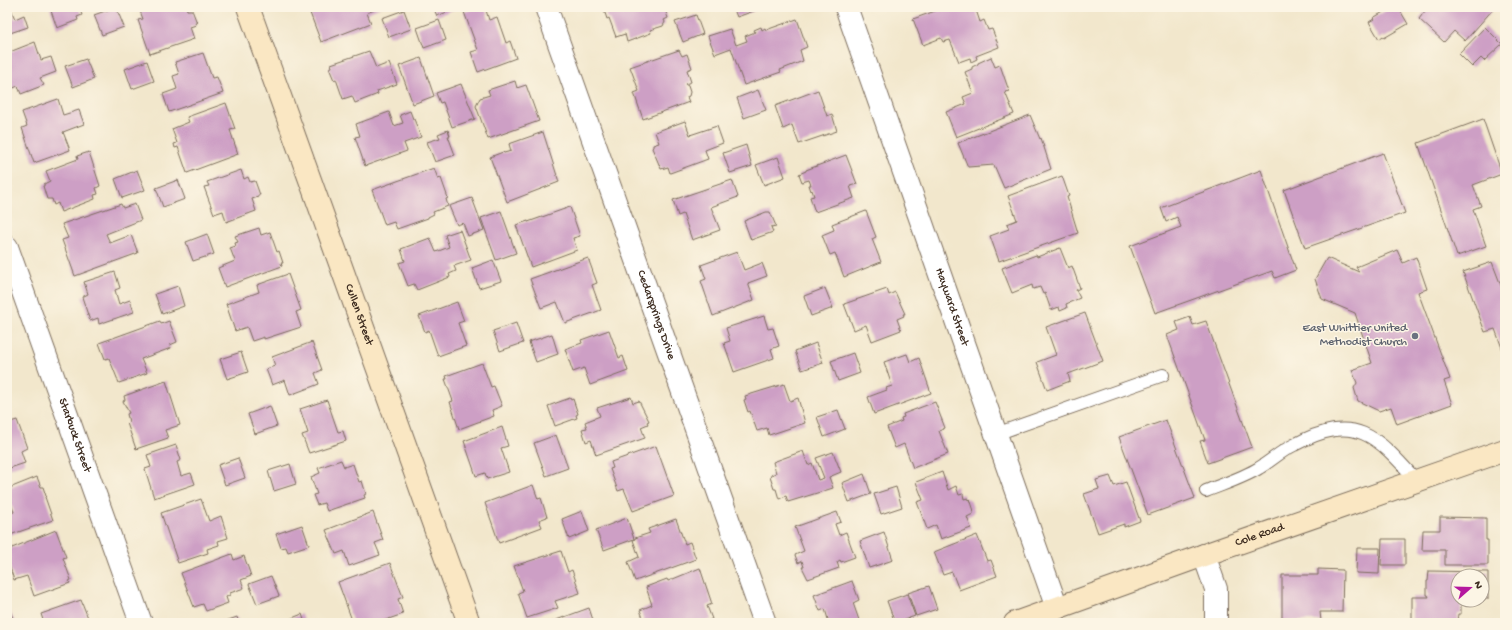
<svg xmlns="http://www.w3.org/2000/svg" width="1512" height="630" font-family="'Gochi Hand',sans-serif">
	<rect width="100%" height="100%" fill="#fcf5e5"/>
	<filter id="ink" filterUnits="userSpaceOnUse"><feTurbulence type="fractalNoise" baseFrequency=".025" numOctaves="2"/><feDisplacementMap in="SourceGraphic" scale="8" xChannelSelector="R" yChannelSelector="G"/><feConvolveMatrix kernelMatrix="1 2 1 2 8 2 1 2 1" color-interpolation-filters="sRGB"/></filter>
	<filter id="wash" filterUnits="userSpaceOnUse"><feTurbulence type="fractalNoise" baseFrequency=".012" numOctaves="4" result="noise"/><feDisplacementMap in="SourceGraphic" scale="16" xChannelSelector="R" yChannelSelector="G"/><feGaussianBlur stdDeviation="0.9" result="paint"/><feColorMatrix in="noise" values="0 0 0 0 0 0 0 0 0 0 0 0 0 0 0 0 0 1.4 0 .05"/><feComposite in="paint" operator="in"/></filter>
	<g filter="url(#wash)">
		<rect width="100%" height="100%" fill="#f2e7cc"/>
		<g id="blocks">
			<!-- building -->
			<path fill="#cd9fc5" d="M 7,7 L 10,7 L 15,19 L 24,15 L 28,27 L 7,34 Z
				M 52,7 L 73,7 L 74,10 L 79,8 L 82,15 L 77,17 L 78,20 L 57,28 L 50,8 Z
				M 116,7 L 124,27 L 102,35 L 94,15 Z
				M 152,7 L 186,7 L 187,10 L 192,10 L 197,23 L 195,23 L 196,25 L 190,27 L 194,39 L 150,54 L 138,20 L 143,19 L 140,11 Z
				M 317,7 L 381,7 L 367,13 L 371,23 L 321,42 L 310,13 L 318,11 Z
				M 433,7 L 460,7 L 437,16 Z
				M 478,7 L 485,7 L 489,20 L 497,17 L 506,43 L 510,41 L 516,58 L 478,72 L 471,52 L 478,50 L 464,12 Z
				M 603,7 L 664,7 L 668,18 L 664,20 L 665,22 L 663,26 L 650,30 L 651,33 L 627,42 L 625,34 L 616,37 L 609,18 L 607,19 Z
				M 733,7 L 765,7 L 737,17 Z
				M 946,7 L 947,8 L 951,7 L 975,7 L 980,22 L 984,20 L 988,30 L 992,29 L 999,47 L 976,56 L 977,59 L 971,62 L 970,58 L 959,62 L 950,40 L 943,42 L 941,38 L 923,45 L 913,19 Z
				M 1392,7 L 1398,7 L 1408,24 L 1384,38 L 1383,36 L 1379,39 L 1369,22 L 1374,19 L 1373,18 Z
				M 1428,7 L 1495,7 L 1465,41 L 1454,31 L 1444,42 L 1419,19 Z
				M 404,10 L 411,29 L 389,37 L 382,18 Z
				M 696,15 L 703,34 L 683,42 L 675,22 Z
				M 797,19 L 807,47 L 800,50 L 803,61 L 780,70 L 781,72 L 744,85 L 731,48 L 715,54 L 708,36 L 730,29 L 736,45 L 747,41 L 745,36 L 755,32 L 754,30 L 761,27 L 762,30 L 765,28 L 766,30 Z
				M 439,20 L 446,40 L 424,48 L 417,28 Z
				M 1485,27 L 1502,44 L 1484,61 L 1481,58 L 1472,67 L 1459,54 Z
				M 35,42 L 41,60 L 51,57 L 56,72 L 40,78 L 44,85 L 21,94 L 18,86 L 9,90 L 7,85 L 7,53 Z
				M 679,50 L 682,56 L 687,54 L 692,68 L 687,70 L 691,82 L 685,84 L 688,86 L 690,92 L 689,96 L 687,97 L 689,102 L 643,119 L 634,93 L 639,91 L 630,67 Z
				M 369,51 L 376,68 L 389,63 L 397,84 L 377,91 L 378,94 L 355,103 L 352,96 L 343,99 L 336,79 L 334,80 L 329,68 L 332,67 L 331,64 Z
				M 203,53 L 212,78 L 217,77 L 223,93 L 169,112 L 163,94 L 177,89 L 173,76 L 179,74 L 175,62 Z
				M 991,57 L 995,67 L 1000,65 L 1009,91 L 1005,92 L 1014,114 L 956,137 L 946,112 L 966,104 L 963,97 L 973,93 L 965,72 L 972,69 L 972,67 L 978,64 L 978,63 Z
				M 421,58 L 434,96 L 413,104 L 399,66 Z
				M 86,59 L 94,79 L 73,87 L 65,66 Z
				M 147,61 L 154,81 L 132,89 L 125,69 Z
				M 515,81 L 517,88 L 526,85 L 539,121 L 488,139 L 476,106 L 480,98 L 490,95 L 488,90 Z
				M 461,84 L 475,119 L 452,127 L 443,102 L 440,103 L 436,93 Z
				M 758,90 L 766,110 L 744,118 L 737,98 Z
				M 818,90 L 827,116 L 832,114 L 837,131 L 799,144 L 792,125 L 783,129 L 775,106 Z
				M 58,99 L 63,115 L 79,110 L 84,124 L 63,132 L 70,150 L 34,163 L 22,128 L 27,126 L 22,112 Z
				M 226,103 L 235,129 L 230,130 L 238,154 L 187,173 L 178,147 L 175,148 L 174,144 L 177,143 L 172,129 L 189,122 L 187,117 Z
				M 410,111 L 413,119 L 414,119 L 421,137 L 404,143 L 407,151 L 365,166 L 355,137 L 360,136 L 356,124 L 389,112 L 394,126 L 403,123 L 400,115 Z
				M 1030,115 L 1040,139 L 1041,138 L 1051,169 L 1004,188 L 994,165 L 968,167 L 958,143 Z
				M 1483,119 L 1502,174 L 1473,185 L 1481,206 L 1473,209 L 1486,246 L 1457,256 L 1418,143 Z
				M 685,121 L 690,135 L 717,126 L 723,143 L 705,150 L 708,159 L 670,173 L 668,167 L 661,169 L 652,148 L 653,147 L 653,145 L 659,143 L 655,132 Z
				M 448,130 L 450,136 L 448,136 L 455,155 L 435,162 L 427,142 L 440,138 L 438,134 Z
				M 543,132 L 559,182 L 507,202 L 490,157 L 503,152 L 504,153 L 511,151 L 509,144 Z
				M 746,145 L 752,166 L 730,173 L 723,153 Z
				M 89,152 L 100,186 L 96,188 L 98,194 L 94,195 L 95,199 L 61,212 L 58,203 L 54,205 L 52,199 L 47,199 L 43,186 L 44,186 L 44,184 L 50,181 L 46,171 L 78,159 L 77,156 Z
				M 1383,153 L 1405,213 L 1305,248 L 1284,190 Z
				M 846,155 L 857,184 L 850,186 L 854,198 L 815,212 L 810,197 L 814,196 L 812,190 L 811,191 L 809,185 L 811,185 L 809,180 L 802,182 L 799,174 L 806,171 L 806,170 Z
				M 778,157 L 785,177 L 764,185 L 756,165 Z
				M 434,168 L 438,179 L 441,178 L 448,198 L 446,199 L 448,206 L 433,212 L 434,214 L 428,217 L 428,218 L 397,229 L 394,222 L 385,225 L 372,190 Z
				M 137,170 L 145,190 L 122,198 L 115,179 Z
				M 241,170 L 244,179 L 248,177 L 250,182 L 255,181 L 260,195 L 258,195 L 258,197 L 252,199 L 256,211 L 226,222 L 223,211 L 214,214 L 204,187 L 209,186 L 207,182 Z
				M 1261,170 L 1296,270 L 1275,278 L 1272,271 L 1155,313 L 1130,246 L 1181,227 L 1177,217 L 1166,222 L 1161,208 Z
				M 1062,176 L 1069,196 L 1067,197 L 1078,233 L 999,261 L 990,236 L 1009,229 L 1007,224 L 1017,220 L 1008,196 Z
				M 178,180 L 185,199 L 163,207 L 156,188 Z
				M 732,180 L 738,197 L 711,207 L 720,230 L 692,240 L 683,214 L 678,216 L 673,200 Z
				M 472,198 L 484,230 L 468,236 L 463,223 L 457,225 L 449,206 Z
				M 121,204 L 123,208 L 135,204 L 141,220 L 106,234 L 110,243 L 131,235 L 138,253 L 75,276 L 62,240 L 68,238 L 62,224 Z
				M 570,207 L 580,236 L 573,238 L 577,250 L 531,267 L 516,225 L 528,221 L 528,222 Z
				M 501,211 L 516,253 L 496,260 L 481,218 Z
				M 866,211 L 876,237 L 872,239 L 881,262 L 844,277 L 835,253 L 830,255 L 822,235 L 834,230 L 832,224 Z
				M 766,212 L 770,212 L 776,226 L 771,227 L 773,232 L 751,240 L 744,221 Z
				M 259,228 L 261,235 L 270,232 L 277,252 L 279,251 L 283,263 L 281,263 L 282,266 L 225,287 L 218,268 L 235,261 L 230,248 L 236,246 L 235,243 L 238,242 L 235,236 Z
				M 460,230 L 471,260 L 454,266 L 456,271 L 449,274 L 450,277 L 417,290 L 414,284 L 408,286 L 399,263 L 405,261 L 401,249 L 430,238 L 436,252 L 449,247 L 445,235 Z
				M 207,234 L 214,254 L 193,261 L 186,242 Z
				M 1060,248 L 1068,268 L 1072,266 L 1080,288 L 1076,290 L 1080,298 L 1066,304 L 1067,308 L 1060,311 L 1059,307 L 1051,310 L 1045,293 L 1043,294 L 1040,287 L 1033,289 L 1032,285 L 1012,293 L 1002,268 L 1036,255 L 1037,257 Z
				M 1397,250 L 1403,263 L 1416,257 L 1427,289 L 1418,292 L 1450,379 L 1444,381 L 1452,404 L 1397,424 L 1391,407 L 1379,411 L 1358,401 L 1354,388 L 1357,383 L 1352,370 L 1372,363 L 1355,313 L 1322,299 L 1315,279 L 1327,258 L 1359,272 L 1356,267 Z
				M 737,252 L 744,270 L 762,263 L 767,276 L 748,283 L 754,300 L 713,316 L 701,281 L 706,279 L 701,265 Z
				M 588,258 L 597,283 L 592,285 L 601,310 L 565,323 L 557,302 L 541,308 L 530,279 Z
				M 493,260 L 501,281 L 479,288 L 472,268 Z
				M 1492,262 L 1505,296 L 1505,356 L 1495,329 L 1485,332 L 1463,272 Z
				M 115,272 L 120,288 L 115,290 L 119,304 L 130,300 L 134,312 L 99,324 L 98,318 L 90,321 L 82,297 L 88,294 L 84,282 Z
				M 288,274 L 301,310 L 296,312 L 301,327 L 264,339 L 264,337 L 252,341 L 247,327 L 235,331 L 226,304 L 259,292 L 257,285 Z
				M 178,286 L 184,306 L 162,314 L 155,294 Z
				M 825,288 L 833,308 L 811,316 L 804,296 Z
				M 887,289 L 889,295 L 895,292 L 905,314 L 903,314 L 904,316 L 897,319 L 901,330 L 872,341 L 866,325 L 854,330 L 844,304 Z
				M 457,302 L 464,321 L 458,323 L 466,346 L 438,356 L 429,330 L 425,332 L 419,316 Z
				M 1085,313 L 1103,361 L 1068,374 L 1070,381 L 1047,390 L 1037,362 L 1056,355 L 1046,327 Z
				M 764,316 L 768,329 L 773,328 L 779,346 L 771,349 L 774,358 L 734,372 L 724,343 L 730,341 L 726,328 Z
				M 1190,317 L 1193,325 L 1206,321 L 1252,447 L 1208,463 L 1200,441 L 1205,440 L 1167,335 L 1179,330 L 1176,322 Z
				M 160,321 L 161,324 L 169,321 L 177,342 L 170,345 L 171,348 L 141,359 L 147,373 L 119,383 L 109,358 L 105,359 L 99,343 Z
				M 516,323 L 523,343 L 500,351 L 493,331 Z
				M 609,330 L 619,358 L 623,356 L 628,371 L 590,385 L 584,368 L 573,372 L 565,349 L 582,343 L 581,340 Z
				M 552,334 L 558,354 L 536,362 L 529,342 Z
				M 312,342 L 322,370 L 315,373 L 319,384 L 290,395 L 285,380 L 272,385 L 266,369 L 275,366 L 272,357 Z
				M 816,343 L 823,363 L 802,370 L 795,351 Z
				M 241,352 L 248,372 L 227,379 L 220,359 Z
				M 853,353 L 860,373 L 838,381 L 831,361 Z
				M 907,354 L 910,362 L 919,358 L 931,393 L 874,414 L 868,397 L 887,390 L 886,388 L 892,386 L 884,362 Z
				M 482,363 L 491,387 L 494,386 L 502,406 L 492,410 L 494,416 L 459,429 L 450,402 L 453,401 L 445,379 L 447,379 L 446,376 Z
				M 166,381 L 180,425 L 165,430 L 168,438 L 136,449 L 127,423 L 129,422 L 127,414 L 129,413 L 123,401 L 125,400 L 124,396 Z
				M 784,384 L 790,401 L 798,398 L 805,423 L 769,435 L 767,428 L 757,431 L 750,411 L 748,412 L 744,400 L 746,399 L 745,396 Z
				M 631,397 L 633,403 L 639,401 L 649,421 L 647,422 L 648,424 L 641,427 L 645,438 L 596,455 L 591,440 L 586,442 L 582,429 L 587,428 L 585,422 L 600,416 L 597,408 Z
				M 570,398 L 571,400 L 573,399 L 578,414 L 576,415 L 577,418 L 555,426 L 548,406 Z
				M 327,400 L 338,432 L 343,431 L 346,441 L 309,453 L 302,435 L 308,433 L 300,409 Z
				M 935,402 L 945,428 L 939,431 L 948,454 L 913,468 L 904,444 L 895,448 L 887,427 L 902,421 L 901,418 L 904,417 L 903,414 Z
				M 270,406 L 277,426 L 255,434 L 248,414 Z
				M 838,410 L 845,429 L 824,437 L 817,417 Z
				M 17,420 L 27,448 L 21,451 L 25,463 L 7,469 L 7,423 Z
				M 1166,420 L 1195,498 L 1148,515 L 1119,437 Z
				M 502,427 L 508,446 L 501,448 L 509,472 L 487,479 L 485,473 L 476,476 L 464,441 Z
				M 556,435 L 568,468 L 546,476 L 534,443 Z
				M 176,445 L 181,460 L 177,462 L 181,476 L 191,473 L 195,484 L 154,498 L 145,469 L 151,467 L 147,455 Z
				M 656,446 L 674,496 L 633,511 L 624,489 L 618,491 L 610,469 L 613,468 L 611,462 Z
				M 803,451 L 808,465 L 812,463 L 818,480 L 824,478 L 816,458 L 833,452 L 841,472 L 829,477 L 833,488 L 788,502 L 786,496 L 779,499 L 776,489 L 774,489 L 770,477 L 771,476 L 771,475 L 776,473 L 773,462 Z
				M 238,458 L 245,478 L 225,485 L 218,465 Z
				M 341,460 L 344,467 L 353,464 L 359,482 L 362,481 L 366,494 L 364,495 L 365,498 L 327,511 L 324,503 L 317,505 L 313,495 L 317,494 L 311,477 L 320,473 L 318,468 Z
				M 290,464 L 296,484 L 274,491 L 268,471 Z
				M 942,472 L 948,490 L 956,486 L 959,495 L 963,494 L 964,499 L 968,498 L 969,500 L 970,499 L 974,511 L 973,512 L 973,514 L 967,517 L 971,528 L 941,539 L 936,525 L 927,529 L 917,502 L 923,500 L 916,482 Z
				M 864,474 L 871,494 L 849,502 L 842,483 Z
				M 1110,476 L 1114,486 L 1126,482 L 1140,521 L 1124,527 L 1124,524 L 1098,533 L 1084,494 L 1099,489 L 1096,480 Z
				M 37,477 L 41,487 L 43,487 L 46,496 L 45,497 L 53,520 L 7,536 L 7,514 L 14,512 L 7,493 L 7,489 Z
				M 533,485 L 538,499 L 541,498 L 547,517 L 539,520 L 542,527 L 499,543 L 485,503 Z
				M 896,487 L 902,507 L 881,514 L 874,494 Z
				M 201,499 L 209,521 L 221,516 L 228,538 L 218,541 L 219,545 L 207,549 L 208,553 L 178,563 L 161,513 Z
				M 582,511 L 589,531 L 569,539 L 562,519 Z
				M 373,512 L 383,540 L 375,543 L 380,555 L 349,566 L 344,551 L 336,554 L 326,530 Z
				M 837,512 L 841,522 L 835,524 L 839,535 L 846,532 L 855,557 L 841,562 L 840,560 L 837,562 L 839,568 L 808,579 L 802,567 L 804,567 L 802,561 L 798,563 L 795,555 L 804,551 L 795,527 Z
				M 1440,517 L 1486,518 L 1486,540 L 1488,540 L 1488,565 L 1445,565 L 1445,550 L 1422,550 L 1423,530 L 1440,530 Z
				M 627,518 L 634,539 L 604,550 L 596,530 Z
				M 676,519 L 685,544 L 690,542 L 696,559 L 635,581 L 628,562 L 639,557 L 633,540 L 635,539 L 635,538 L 650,533 L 648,529 Z
				M 302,525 L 309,545 L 288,552 L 286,547 L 281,548 L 276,534 Z
				M 56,530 L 66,557 L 63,558 L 71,580 L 69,581 L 70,583 L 34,596 L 27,576 L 14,580 L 7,559 L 7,550 Z
				M 884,532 L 893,560 L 869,568 L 860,541 Z
				M 977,535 L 987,561 L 991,560 L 997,576 L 959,590 L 952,572 L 943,575 L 934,552 Z
				M 1382,539 L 1405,539 L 1405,565 L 1381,565 Z
				M 1357,548 L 1380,548 L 1379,574 L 1356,573 Z
				M 561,551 L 568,572 L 572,570 L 580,593 L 555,601 L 558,608 L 527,618 L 518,593 L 523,591 L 514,566 Z
				M 232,554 L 234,560 L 244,556 L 251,576 L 241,580 L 244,588 L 230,593 L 230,595 L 226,597 L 228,603 L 206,611 L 203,604 L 194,607 L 181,573 Z
				M 390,563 L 403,597 L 398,599 L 403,614 L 377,623 L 353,623 L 338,582 Z
				M 700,568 L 712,604 L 707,606 L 712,619 L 703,623 L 645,623 L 640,610 L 652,605 L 646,587 L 667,579 L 668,581 Z
				M 1318,569 L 1343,570 L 1342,612 L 1320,612 L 1321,621 L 1282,621 L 1282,575 L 1318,575 Z
				M 1429,571 L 1488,572 L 1488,599 L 1482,599 L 1482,576 L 1458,576 L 1458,600 L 1461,600 L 1461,614 L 1458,614 L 1457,623 L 1412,623 L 1412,597 L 1429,597 L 1428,595 L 1427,595 L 1427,581 L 1428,581 Z
				M 271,576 L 279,596 L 257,604 L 249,584 Z
				M 852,581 L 859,600 L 853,603 L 860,623 L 829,623 L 825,609 L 820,611 L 814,595 Z
				M 929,586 L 937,609 L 916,616 L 908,593 Z
				M 907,594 L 915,616 L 895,623 L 887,601 Z
				M 81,600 L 90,623 L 44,623 L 41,614 Z
				M 589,608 L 594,623 L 548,623 Z
				M 10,611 L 15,623 L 7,623 L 7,613 Z
				M 302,614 L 305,623 L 280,623 Z
				M 237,617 L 239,623 L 220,623 Z"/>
		</g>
	</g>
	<g filter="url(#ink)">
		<use href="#blocks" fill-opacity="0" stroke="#7b6c5b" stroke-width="1"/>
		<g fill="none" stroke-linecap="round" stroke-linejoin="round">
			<!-- lane casing -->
			<g stroke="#7b6c5b" stroke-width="14">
				<path id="lane" d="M 996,434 L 1163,375
					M 1206,491 C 1223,484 1243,478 1259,468 C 1271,461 1281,451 1294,445 C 1355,412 1376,435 1417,481"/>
			</g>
			<!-- street casing -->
			<g stroke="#7b6c5b" stroke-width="24">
				<g id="street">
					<path id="s1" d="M 546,7 L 765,623"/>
					<path id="s2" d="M 846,7 L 1057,608"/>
					<path id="s3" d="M 7,247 L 141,623"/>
					<path d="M 1204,555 L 1216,589 L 1216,623"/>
				</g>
			</g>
			<!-- secondary casing -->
			<g stroke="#7b6c5b" stroke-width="24">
				<g id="secondary">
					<path id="s4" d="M 248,7 L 469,623"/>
					<path id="s5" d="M 1015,623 L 1204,555 L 1505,450"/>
				</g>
			</g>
			<!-- lane -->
			<use href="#lane" stroke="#fff" stroke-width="12"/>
			<!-- street -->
			<use href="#street" stroke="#fff" stroke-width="22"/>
			<!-- secondary -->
			<use href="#secondary" stroke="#fae7c3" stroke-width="22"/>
		</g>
	</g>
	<!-- markers -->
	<circle fill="#6b7280" stroke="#fcf5e5" stroke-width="1.5" cx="1415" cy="336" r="4"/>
	<g text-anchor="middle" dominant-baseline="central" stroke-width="3" stroke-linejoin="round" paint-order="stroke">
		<!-- street labels -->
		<g font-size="12" fill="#3b2a1e" stroke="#fcf5e5">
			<text stroke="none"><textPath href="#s2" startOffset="318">Hayward Street</textPath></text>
			<text stroke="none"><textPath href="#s4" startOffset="327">Cullen Street</textPath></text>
			<text stroke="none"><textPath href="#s1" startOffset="327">Cedarsprings Drive</textPath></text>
			<text stroke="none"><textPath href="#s3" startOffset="200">Starbuck Street</textPath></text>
			<text stroke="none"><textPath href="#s5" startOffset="260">Cole Road</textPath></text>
		</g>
		<!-- worship labels -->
		<g font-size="12" fill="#5b616d" stroke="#fcf5e5" text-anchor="end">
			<text x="1407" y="329">East Whittier United<tspan x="1407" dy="14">Methodist Church</tspan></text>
		</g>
	</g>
	<!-- margin -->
	<rect width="1512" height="630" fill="none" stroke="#fcf5e5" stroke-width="24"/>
	<!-- north arrow -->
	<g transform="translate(1470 588) rotate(70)"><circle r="19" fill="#fcf5e5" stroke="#afa495"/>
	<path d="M0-3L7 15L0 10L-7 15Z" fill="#b5179e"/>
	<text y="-6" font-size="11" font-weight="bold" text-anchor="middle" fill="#3b2a1e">N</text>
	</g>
</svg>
